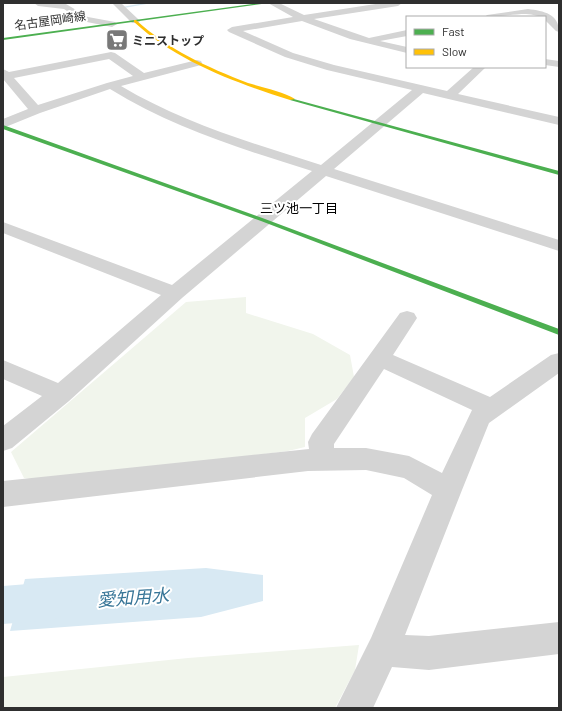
<svg xmlns="http://www.w3.org/2000/svg" width="562" height="711" font-family="Barlow,'Noto Sans JP',sans-serif">
	<rect width="100%" height="100%" fill="#fff"/>
	<!-- green -->
	<path fill="#f1f5ec" d="M 246,297 L 246,313 L 313,334 L 350,355 L 354,377 L 337,399 L 305,418 L 305,447 L 288,451 L 46,481 L 24,478 L 11,452 L 186,302 Z
		M 359,645 L 355,670 L 335,708 L 3,708 L 3,677 L 188,658 Z"/>
	<!-- water -->
	<path fill="#d8e9f3" d="M 206,568 L 263,575 L 263,601 L 201,617 L 10,631 L 25,579 Z"/>
	<g fill="none" stroke-linecap="round" stroke-linejoin="round">
		<!-- stream -->
		<path fill="#d8e9f3" fill-rule="evenodd" d="M 144,3 L 152,3 L 124,8 L 122,7 Z"/>
		<!-- canal -->
		<path fill="#d8e9f3" fill-rule="evenodd" d="M 53,582 L 66,588 L 72,601 L 66,614 L 53,620 L 3,624 L 3,586 Z"/>
		<!-- street -->
		<path fill="#d4d4d4" fill-rule="evenodd" d="M 34,3 L 66,4 L 88,17 L 115,22 L 117,24 L 112,27 L 82,21 L 64,9 L 38,6 Z
			M 112,3 L 121,3 L 138,19 L 140,21 L 138,23 L 132,23 Z
			M 268,3 L 279,3 L 304,15 L 382,3 L 402,3 L 398,6 L 314,19 L 369,38 L 407,30 L 407,36 L 380,41 L 407,47 L 407,53 L 350,39 L 302,21 L 243,31 L 293,53 L 334,65 L 447,91 L 474,67 L 486,67 L 458,94 L 559,117 L 559,125 L 423,93 L 334,169 L 559,240 L 559,251 L 326,176 L 182,298 L 69,401 L 12,448 L 3,451 L 3,426 L 42,396 L 3,379 L 3,360 L 58,383 L 161,295 L 3,233 L 3,222 L 172,285 L 312,171 C 242,149 173,128 110,89 L 40,113 L 3,128 L 3,119 L 28,109 L 3,79 L 3,69 L 9,72 L 111,52 L 115,53 L 144,73 L 197,60 L 201,61 L 202,63 L 201,65 L 121,86 C 183,123 252,143 321,165 L 412,90 L 327,70 L 285,57 L 229,32 L 227,30 L 232,27 L 293,17 ZM 109,59 L 133,76 L 107,83 L 38,105 L 14,78 Z
			M 528,9 C 544,11 559,14 559,32 L 556,31 L 545,20 L 545,17 C 539,17 533,14 526,14 C 513,14 499,17 485,17 L 487,15 Z
			M 545,59 L 559,61 L 559,67 L 545,65 Z
			M 407,311 L 414,313 L 417,318 L 393,355 L 490,397 L 551,355 L 559,353 L 559,373 L 489,423 L 462,490 L 405,635 L 429,636 L 559,622 L 559,654 L 429,670 L 392,667 L 373,708 L 336,708 L 371,638 L 432,495 L 404,478 L 366,470 L 308,471 L 3,507 L 3,481 L 309,449 L 308,442 L 312,434 L 400,313 ZM 384,369 L 472,410 L 442,473 L 409,456 L 366,448 L 334,448 L 334,444 Z"/>
		<!-- fast -->
		<path fill="#4caf50" fill-rule="evenodd" d="M 259,3 L 269,3 L 3,40 L 3,38 Z
			M 290,98 L 559,171 L 559,175 L 290,100 Z
			M 3,125 L 265,219 L 559,329 L 559,335 L 261,221 L 3,129 Z"/>
		<!-- slow -->
		<path fill="#ffc107" fill-rule="evenodd" d="M 134,20 L 136,20 C 169,50 207,67 248,83 C 261,87 284,92 295,99 L 290,100 C 234,82 178,62 134,22 Z"/>
	</g>
	<!-- icons -->
	<defs>
		<g id="supermarket-square" transform="scale(1.15)"><rect x="-9" y="-9" width="18" height="18" rx="4" fill="#787878" stroke="#fff"/><path d="M-6-5.5h2.5l.6 2H6L4.5 2H-2.5L-4.4-4H-6ZM-1.5 3.2a1.3 1.3 0 1 0 .1 0ZM3 3.2a1.3 1.3 0 1 0 .1 0Z" fill="#fff"/></g>
	</defs>
	<g fill-rule="evenodd">
		<use href="#supermarket-square" x="117" y="40"/>
	</g>
	<g text-anchor="middle" dominant-baseline="central" stroke-width="4" stroke-linejoin="round" paint-order="stroke">
		<!-- far-street labels -->
		<g font-size="12" fill="#2f2f2f" stroke="#fff">
			<text transform="translate(50 20) rotate(-8)">名古屋岡崎線</text>
		</g>
		<!-- far-poi labels -->
		<g font-size="12" font-weight="bold" fill="#2f2f2f" stroke="#fff" text-anchor="start">
			<text x="132" y="40">ミニストップ</text>
		</g>
		<!-- far-neighbourhood labels -->
		<g font-size="13" fill="#000" stroke="#fff">
			<text x="299" y="208">三ツ池一丁目</text>
		</g>
		<!-- near-water labels -->
		<g font-size="18" font-style="italic" fill="#377597" stroke="#fff">
			<text transform="translate(133 597) rotate(-4)">愛知用水</text>
		</g>
	</g>
	<!-- border -->
	<rect width="562" height="711" fill="none" stroke="#2f2f2f" stroke-width="8"/>
	<!-- legend -->
	<rect x="406" y="16" width="140" height="52" fill="#ffffff" stroke="#acacac"/>
	<rect x="414" y="29" width="20" height="6" fill="#4caf50" stroke="#acacac"/>
	<text x="442" y="36" font-size="12" fill="#2f2f2f">Fast</text>
	<rect x="414" y="49" width="20" height="6" fill="#ffc107" stroke="#acacac"/>
	<text x="442" y="56" font-size="12" fill="#2f2f2f">Slow</text>
</svg>
